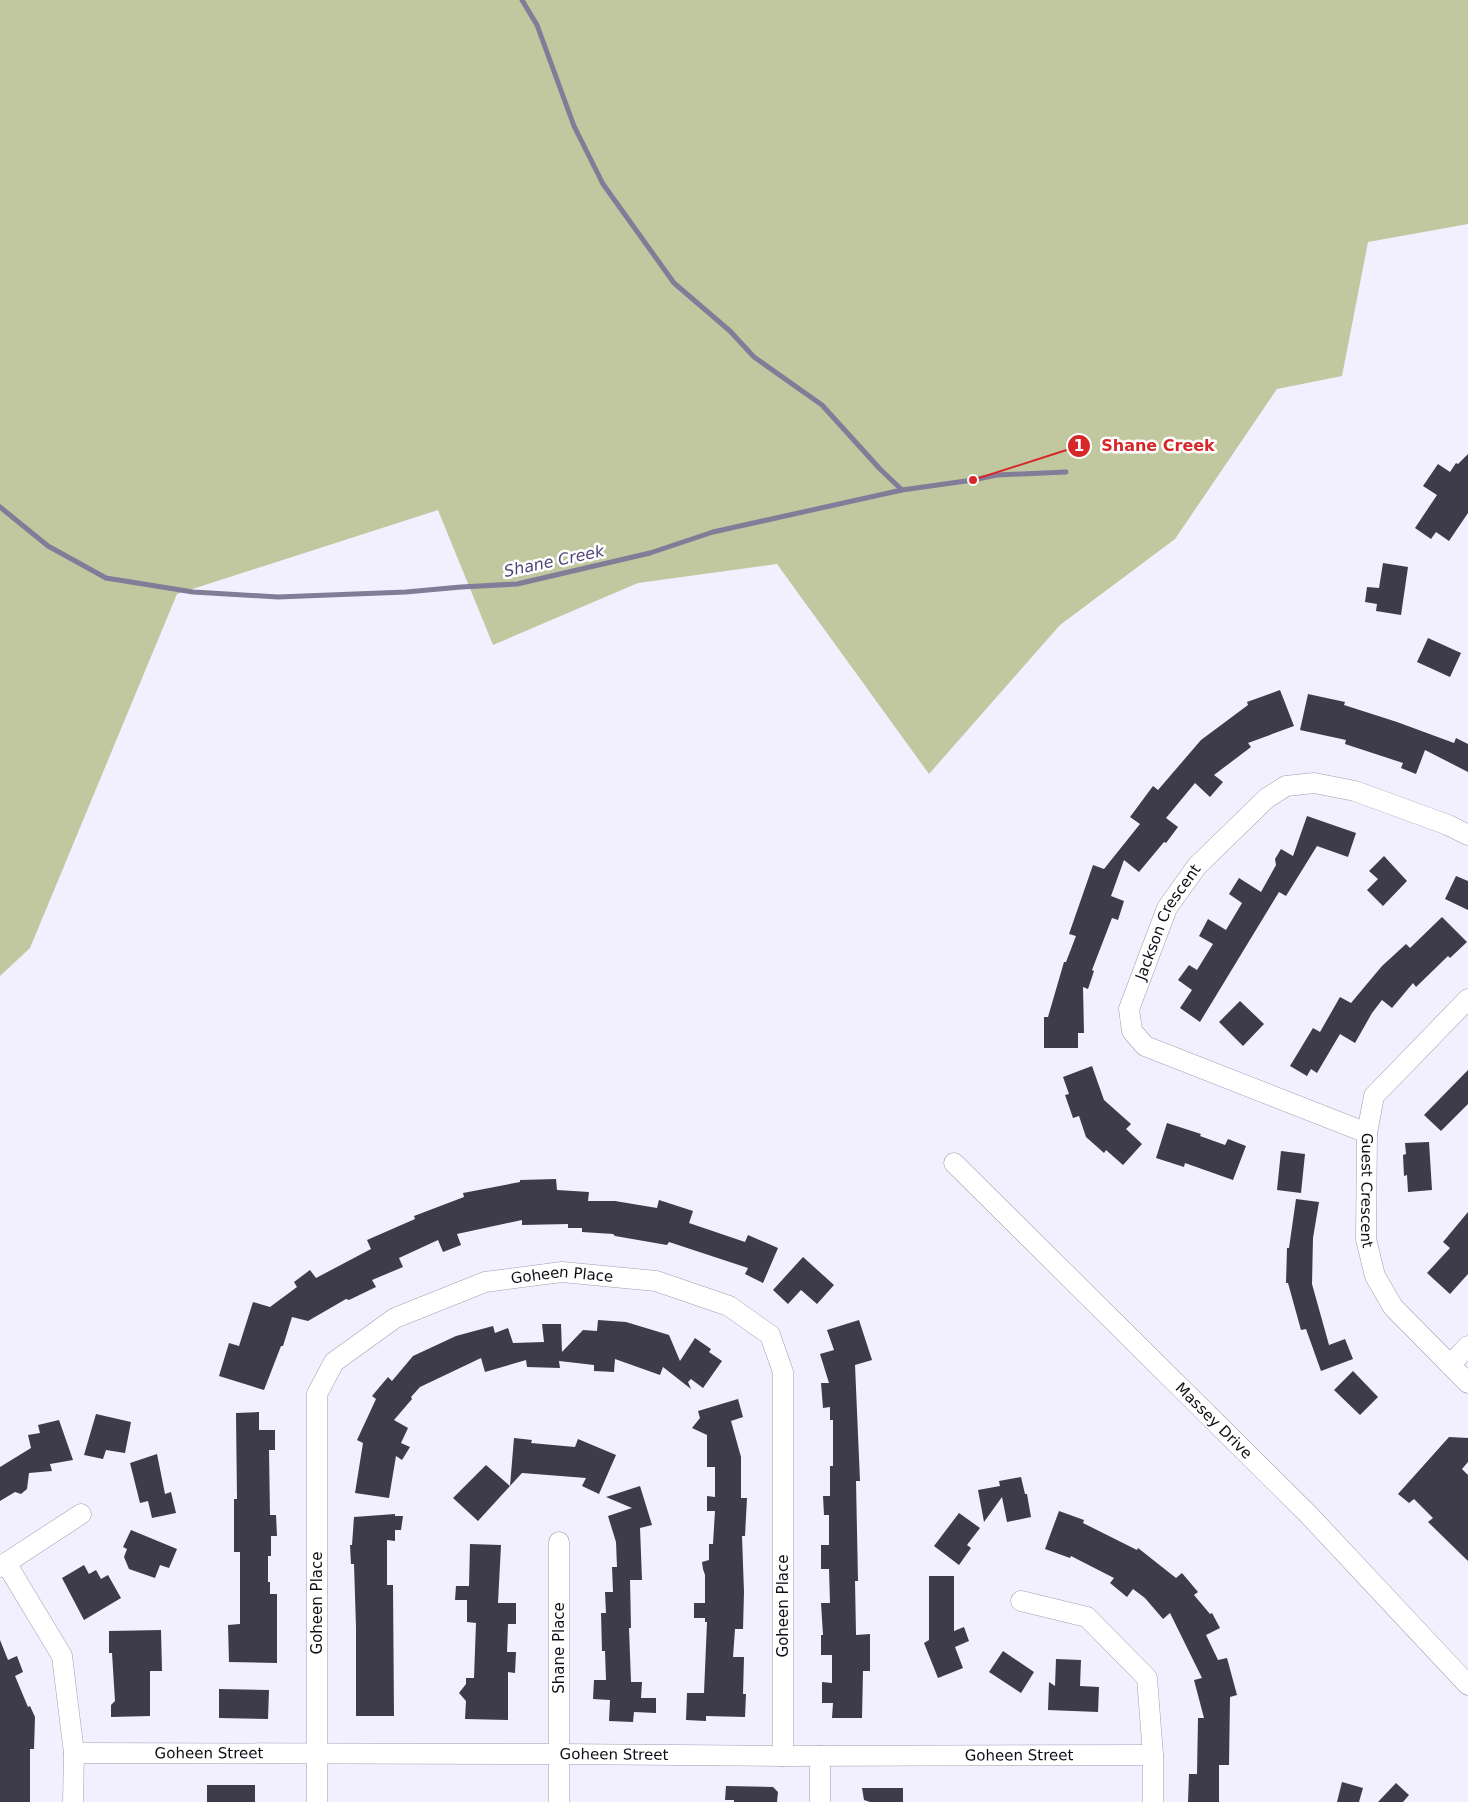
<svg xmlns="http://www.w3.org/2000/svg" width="1468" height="1802" font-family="'DejaVu Sans',sans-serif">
	<rect width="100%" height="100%" fill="#f2efff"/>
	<!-- forest -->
	<path fill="#c1c89f" d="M 0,0 L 1468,0 L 1468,224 L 1368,242 L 1342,376 L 1277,389 L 1175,539 L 1060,625 L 929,774 L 777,564 L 638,583 L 493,645 L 438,510 L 177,594 L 30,948 L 0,976 Z"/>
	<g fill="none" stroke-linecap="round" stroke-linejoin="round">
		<!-- stream -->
		<path stroke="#827c99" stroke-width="5" d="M 522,0 L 537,25 L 574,126 L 603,184 L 674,283 L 730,331 L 754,357 L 822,405 L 880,469 L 902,490
			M 0,507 L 48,546 L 106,578 L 193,592 L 278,597 L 406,592 L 461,587 L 517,584 L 650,553 L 713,532 L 902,490 L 973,480 L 997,475 L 1066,472"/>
	</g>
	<!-- building -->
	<path fill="#3e3b4a" d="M 1468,454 L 1468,513 L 1449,541 L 1436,532 L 1431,539 L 1415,528 L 1437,495 L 1423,486 L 1438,464 L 1450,472 L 1456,463 L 1458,464 Z
		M 1383,563 L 1408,567 L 1401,615 L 1376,611 L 1377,604 L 1365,602 L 1367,587 L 1379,588 Z
		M 1428,638 L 1461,653 L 1450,677 L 1417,662 Z
		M 1280,690 L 1294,726 L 1248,743 L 1251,747 L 1214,775 L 1223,782 L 1210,797 L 1195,783 L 1166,818 L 1178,827 L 1166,843 L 1164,842 L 1139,872 L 1124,860 L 1111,896 L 1124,901 L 1118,920 L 1112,918 L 1092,970 L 1094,971 L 1088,989 L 1083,987 L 1084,1033 L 1078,1033 L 1078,1048 L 1044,1048 L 1044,1017 L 1048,1017 L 1064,962 L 1066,962 L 1076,936 L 1069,934 L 1093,865 L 1104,869 L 1140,824 L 1130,817 L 1153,786 L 1158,790 L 1201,740 L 1248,705 L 1247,702 Z
		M 1308,694 L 1345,702 L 1344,705 L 1397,722 L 1454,743 L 1456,738 L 1468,744 L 1468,772 L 1425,750 L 1416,774 L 1401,768 L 1403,763 L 1345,744 L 1346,740 L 1300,730 Z
		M 1307,816 L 1356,833 L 1348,857 L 1317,846 L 1286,896 L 1279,892 L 1200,1022 L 1180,1008 L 1192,990 L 1178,980 L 1189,965 L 1197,970 L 1213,944 L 1199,936 L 1208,919 L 1226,930 L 1242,903 L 1229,894 L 1239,878 L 1261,892 L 1276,865 L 1275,859 L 1281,849 L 1293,856 Z
		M 1384,856 L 1407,881 L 1383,906 L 1367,890 L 1378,879 L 1369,871 Z
		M 1456,876 L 1468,881 L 1468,910 L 1445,899 Z
		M 1442,917 L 1467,942 L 1450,958 L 1448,956 L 1416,987 L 1413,983 L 1392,1008 L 1382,1000 L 1372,1013 L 1355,1043 L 1340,1034 L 1317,1073 L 1311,1069 L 1307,1076 L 1290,1066 L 1313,1028 L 1320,1032 L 1340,997 L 1351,1003 L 1382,966 L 1406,944 L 1410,948 Z
		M 1240,1001 L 1264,1024 L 1243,1046 L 1219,1022 Z
		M 1092,1066 L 1104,1100 L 1131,1124 L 1126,1129 L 1142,1144 L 1123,1165 L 1106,1150 L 1104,1153 L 1086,1137 L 1079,1116 L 1073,1118 L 1065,1095 L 1069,1094 L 1063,1077 Z
		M 1468,1070 L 1468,1104 L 1441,1131 L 1424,1115 Z
		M 1167,1123 L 1201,1134 L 1200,1136 L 1225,1145 L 1228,1139 L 1246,1146 L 1233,1180 L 1185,1163 L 1184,1167 L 1156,1158 Z
		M 1429,1142 L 1432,1190 L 1408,1192 L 1407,1175 L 1404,1176 L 1403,1155 L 1406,1154 L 1405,1143 Z
		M 1281,1151 L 1305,1154 L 1301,1193 L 1277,1190 Z
		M 556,1179 L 557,1190 L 589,1192 L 588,1201 L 615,1201 L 657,1208 L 659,1200 L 693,1211 L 689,1223 L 745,1242 L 748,1235 L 778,1248 L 763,1283 L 745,1274 L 748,1268 L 669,1242 L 667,1245 L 615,1236 L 613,1234 L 582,1232 L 582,1228 L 568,1228 L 568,1224 L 522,1225 L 522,1220 L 457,1234 L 461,1245 L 443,1252 L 438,1240 L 399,1258 L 403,1267 L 372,1280 L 376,1287 L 349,1300 L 346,1299 L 308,1321 L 292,1317 L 283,1346 L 281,1346 L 264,1390 L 219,1376 L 229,1343 L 239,1346 L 253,1302 L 270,1307 L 297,1287 L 294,1282 L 310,1270 L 316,1278 L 371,1249 L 367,1240 L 415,1219 L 414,1216 L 464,1197 L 463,1193 L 520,1182 L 520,1180 Z
		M 1296,1199 L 1319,1202 L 1313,1238 L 1312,1284 L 1329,1345 L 1345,1339 L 1353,1359 L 1321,1371 L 1306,1329 L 1301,1330 L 1288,1283 L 1286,1283 L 1287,1248 L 1289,1248 Z
		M 1468,1212 L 1468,1274 L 1450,1294 L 1427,1273 L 1450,1248 L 1443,1242 Z
		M 803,1257 L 834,1285 L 817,1304 L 801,1290 L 788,1304 L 773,1290 Z
		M 598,1320 L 626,1322 L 669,1335 L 680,1361 L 695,1338 L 711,1349 L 709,1352 L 722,1361 L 703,1388 L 691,1379 L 688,1382 L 691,1389 L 663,1367 L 660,1375 L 615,1359 L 614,1372 L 594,1371 L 594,1365 L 559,1361 L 560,1368 L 527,1367 L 526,1360 L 485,1372 L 481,1358 L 420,1387 L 411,1397 L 412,1399 L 394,1420 L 408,1428 L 401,1443 L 410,1447 L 402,1460 L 396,1456 L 389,1498 L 355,1493 L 363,1443 L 357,1440 L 376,1399 L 372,1396 L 388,1377 L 392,1381 L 413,1356 L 456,1336 L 493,1326 L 495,1333 L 508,1328 L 513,1343 L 544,1342 L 542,1324 L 561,1324 L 562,1352 L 583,1330 L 597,1331 Z
		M 859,1320 L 872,1360 L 855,1365 L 860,1481 L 856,1481 L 858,1581 L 855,1581 L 856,1635 L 870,1634 L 870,1671 L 863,1671 L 862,1718 L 832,1718 L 833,1703 L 822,1703 L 822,1682 L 832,1683 L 832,1655 L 821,1655 L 821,1635 L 823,1635 L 821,1603 L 830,1603 L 829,1569 L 821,1569 L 821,1545 L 829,1545 L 829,1515 L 824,1515 L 823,1496 L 830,1496 L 830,1466 L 833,1466 L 833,1420 L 830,1420 L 830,1407 L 823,1408 L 821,1383 L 829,1383 L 820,1354 L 834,1350 L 827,1330 Z
		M 1353,1371 L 1378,1397 L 1360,1415 L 1334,1390 Z
		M 738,1399 L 743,1417 L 731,1421 L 741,1457 L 741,1498 L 747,1498 L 745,1536 L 742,1536 L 744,1592 L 743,1629 L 735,1629 L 733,1657 L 744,1657 L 743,1694 L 746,1694 L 745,1717 L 706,1716 L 706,1721 L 686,1720 L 687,1693 L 704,1693 L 707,1622 L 705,1622 L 705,1618 L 694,1618 L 694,1603 L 705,1603 L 705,1575 L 703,1569 L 702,1562 L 709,1560 L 709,1544 L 713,1544 L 715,1511 L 707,1511 L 707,1496 L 715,1497 L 715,1467 L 707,1467 L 707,1435 L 692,1428 L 700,1418 L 698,1411 Z
		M 259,1412 L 259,1430 L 275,1430 L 275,1450 L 269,1450 L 270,1515 L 276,1515 L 277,1536 L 271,1536 L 271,1556 L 268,1556 L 268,1582 L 270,1582 L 270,1594 L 277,1594 L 277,1663 L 229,1662 L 228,1625 L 240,1624 L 240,1552 L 234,1552 L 234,1499 L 237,1499 L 236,1413 Z
		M 96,1414 L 131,1422 L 125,1453 L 106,1450 L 103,1459 L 84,1455 Z
		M 59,1420 L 73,1460 L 50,1464 L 52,1471 L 29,1473 L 27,1489 L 21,1494 L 15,1492 L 0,1501 L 0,1467 L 31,1448 L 28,1435 L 40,1433 L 38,1425 Z
		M 1449,1437 L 1468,1438 L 1468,1462 L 1462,1469 L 1468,1475 L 1468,1561 L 1428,1522 L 1433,1518 L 1414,1499 L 1409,1503 L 1398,1494 Z
		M 514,1438 L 532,1440 L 531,1443 L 575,1447 L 578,1439 L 616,1455 L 599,1494 L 582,1486 L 586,1478 L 522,1473 L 510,1486 Z
		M 157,1454 L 165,1494 L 171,1492 L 176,1513 L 152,1518 L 148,1501 L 140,1503 L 130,1463 Z
		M 486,1465 L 510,1486 L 478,1521 L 453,1498 Z
		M 1021,1477 L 1025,1494 L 1027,1494 L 1031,1517 L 1007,1522 L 1002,1497 L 984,1522 L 978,1490 L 1000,1486 L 999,1481 Z
		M 640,1486 L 652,1525 L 640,1528 L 642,1580 L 630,1580 L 631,1628 L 629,1628 L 631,1682 L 642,1682 L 641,1698 L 656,1698 L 656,1713 L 634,1712 L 633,1722 L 609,1721 L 610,1700 L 593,1699 L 594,1680 L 606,1680 L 605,1651 L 602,1651 L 601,1613 L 606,1613 L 605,1592 L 613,1592 L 612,1567 L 617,1567 L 616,1542 L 608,1516 L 632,1508 L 606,1497 Z
		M 1059,1511 L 1084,1520 L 1083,1523 L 1137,1550 L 1138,1548 L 1176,1578 L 1182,1573 L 1198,1592 L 1194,1595 L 1210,1614 L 1212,1613 L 1220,1628 L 1206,1635 L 1218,1660 L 1227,1658 L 1237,1695 L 1230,1697 L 1229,1765 L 1219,1765 L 1219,1802 L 1188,1802 L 1189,1774 L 1197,1774 L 1198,1718 L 1204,1718 L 1194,1680 L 1202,1678 L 1170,1613 L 1163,1619 L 1145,1598 L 1133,1589 L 1127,1597 L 1110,1583 L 1114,1578 L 1071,1556 L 1070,1558 L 1045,1549 Z
		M 959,1513 L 980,1528 L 967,1545 L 971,1548 L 959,1565 L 934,1546 Z
		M 395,1514 L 395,1516 L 403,1516 L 401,1530 L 395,1530 L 395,1541 L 387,1540 L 387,1585 L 393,1585 L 394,1716 L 356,1716 L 356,1627 L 354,1564 L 351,1564 L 350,1545 L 352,1545 L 354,1517 Z
		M 131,1530 L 177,1549 L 169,1568 L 160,1565 L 155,1578 L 129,1569 L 124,1557 L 127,1549 L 123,1547 Z
		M 470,1544 L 501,1545 L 498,1603 L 516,1603 L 516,1624 L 508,1624 L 507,1652 L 516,1652 L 515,1673 L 508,1672 L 508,1720 L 465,1719 L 466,1701 L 459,1693 L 466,1684 L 466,1678 L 474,1678 L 476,1623 L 467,1622 L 467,1600 L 455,1600 L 456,1586 L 469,1586 Z
		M 84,1565 L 89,1574 L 96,1570 L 101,1579 L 108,1575 L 121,1598 L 84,1620 L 62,1578 Z
		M 929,1576 L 954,1576 L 954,1631 L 964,1627 L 969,1641 L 955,1647 L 963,1668 L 938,1678 L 924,1643 L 929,1640 Z
		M 161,1630 L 162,1671 L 150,1671 L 150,1716 L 111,1717 L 111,1705 L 115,1701 L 112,1653 L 109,1653 L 109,1631 Z
		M 0,1640 L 8,1660 L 17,1656 L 23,1672 L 15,1676 L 28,1707 L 30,1706 L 35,1717 L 34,1749 L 30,1749 L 30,1802 L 0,1802 Z
		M 1003,1651 L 1034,1672 L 1021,1693 L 989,1672 Z
		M 1056,1659 L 1081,1660 L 1080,1686 L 1099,1687 L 1098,1712 L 1048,1710 L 1049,1682 L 1055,1686 Z
		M 219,1689 L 269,1690 L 268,1719 L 219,1718 Z
		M 1342,1782 L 1363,1788 L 1359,1802 L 1337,1802 Z
		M 1396,1783 L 1409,1795 L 1403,1802 L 1378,1802 Z
		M 207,1785 L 255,1785 L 255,1802 L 207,1802 Z
		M 726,1786 L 773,1787 L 778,1792 L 777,1802 L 734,1802 L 734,1800 L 725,1800 Z
		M 862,1788 L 903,1788 L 903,1802 L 870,1802 L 864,1800 Z"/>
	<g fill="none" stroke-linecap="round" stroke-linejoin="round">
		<!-- street casing -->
		<g stroke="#a19eaf" stroke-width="21">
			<g id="street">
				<path id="s1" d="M 1468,999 L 1374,1096 L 1367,1133 L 1366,1239 L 1375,1276 L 1393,1307 L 1468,1383"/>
				<path id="s2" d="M 1367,1133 L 1145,1046 L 1132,1031 L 1129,1009 L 1167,908 L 1197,866 L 1267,798 L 1286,786 L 1314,783 L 1355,791 L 1448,825 L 1468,835"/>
				<path id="s3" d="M 954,1163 L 1308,1514 L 1468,1685"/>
				<path d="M 1450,1365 L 1468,1346"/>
				<path d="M 6,1563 L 62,1656 L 74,1753 L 73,1802"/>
				<path d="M 0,1567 L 81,1514"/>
				<path d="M 1021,1601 L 1087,1617 L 1147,1678 L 1153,1755 L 1153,1802"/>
				<path id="s4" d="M 74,1753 L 559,1754 L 783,1756 L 1153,1755"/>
				<path id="s5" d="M 317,1802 L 317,1394 L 334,1362 L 395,1318 L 485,1282 L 562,1272 L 656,1281 L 729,1306 L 770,1335 L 783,1372 L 783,1756"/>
				<path d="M 559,1802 L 559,1542"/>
				<path d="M 820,1802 L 820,1756"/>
			</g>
		</g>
		<!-- street -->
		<use href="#street" stroke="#fff" stroke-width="20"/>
	</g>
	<g text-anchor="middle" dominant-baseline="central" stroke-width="5" stroke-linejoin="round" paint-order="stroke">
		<!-- street labels -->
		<g font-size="15" fill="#0f0e14" stroke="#fff">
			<text stroke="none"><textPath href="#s2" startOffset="376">Jackson Crescent</textPath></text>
			<text stroke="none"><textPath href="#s1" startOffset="230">Guest Crescent</textPath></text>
			<text stroke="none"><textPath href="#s5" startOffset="694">Goheen Place</textPath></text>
			<text stroke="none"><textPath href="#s3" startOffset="366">Massey Drive</textPath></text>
			<text transform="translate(317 1603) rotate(-90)">Goheen Place</text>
			<text transform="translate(783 1606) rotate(-90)">Goheen Place</text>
			<text transform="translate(559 1648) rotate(-90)">Shane Place</text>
			<text stroke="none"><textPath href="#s4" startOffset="135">Goheen Street</textPath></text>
			<text stroke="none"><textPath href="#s4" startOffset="540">Goheen Street</textPath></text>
			<text stroke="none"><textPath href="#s4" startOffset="945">Goheen Street</textPath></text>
		</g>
		<!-- water labels -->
		<g font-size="16" font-style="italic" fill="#524479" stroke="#fff">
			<text transform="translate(554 561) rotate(-12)">Shane Creek</text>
		</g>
	</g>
	<!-- callouts -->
	<path fill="none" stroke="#d62828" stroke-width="2" d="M973 480L1079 446"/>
	<g fill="#d62828" stroke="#fff" stroke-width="2">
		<circle cx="973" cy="480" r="5"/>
		<circle cx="1079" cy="446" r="12"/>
	</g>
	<g font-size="15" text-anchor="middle" font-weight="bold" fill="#fff">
		<text x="1079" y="451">1</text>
	</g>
	<g font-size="16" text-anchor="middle" font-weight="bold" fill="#d62828" stroke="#fff" stroke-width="5" stroke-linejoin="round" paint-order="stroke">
		<text x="1158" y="451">Shane Creek</text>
	</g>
</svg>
